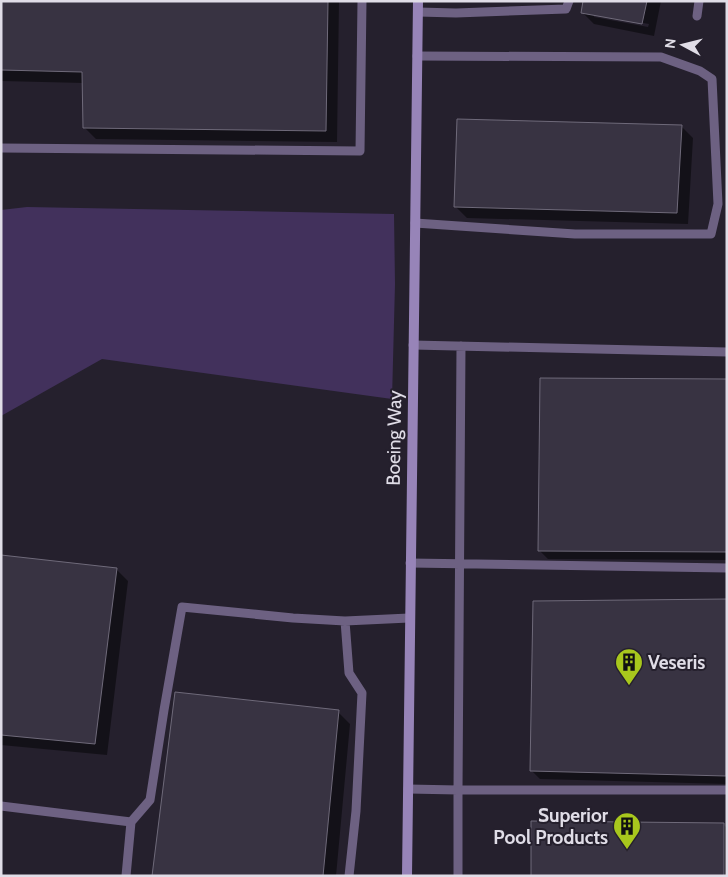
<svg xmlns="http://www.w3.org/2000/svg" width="728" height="877" font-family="Cabin,sans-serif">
	<rect width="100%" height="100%" fill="#25202d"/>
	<!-- green -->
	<path fill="#42315c" d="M 27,207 L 394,214 L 395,284 L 392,399 L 102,359 L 1,416 L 1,210 Z"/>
	<!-- shadow -->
	<path fill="#0007" fill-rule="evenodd" d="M 1,1 L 339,1 L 337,142 L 96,139 L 84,127 L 84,83 L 1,81 Z
		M 584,1 L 661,1 L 654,36 L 594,24 L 582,12 ZM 594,14 L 649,24 L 648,27 L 594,17 Z
		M 681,126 L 693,138 L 688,224 L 467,218 L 455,206 Z
		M 727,380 L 727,560 L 548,559 L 539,550 Z
		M 1,556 L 116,569 L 128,581 L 107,755 L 1,745 Z
		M 727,601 L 727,784 L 540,779 L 531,770 Z
		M 338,712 L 350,724 L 336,876 L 153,876 Z
		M 724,825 L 727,828 L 727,876 L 532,876 Z"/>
	<!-- building -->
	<path fill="#383342" stroke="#6f6a7a" d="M 1,1 L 328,1 L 326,131 L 83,128 L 82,72 L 1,70 Z
		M 583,1 L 647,1 L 642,24 L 581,13 Z
		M 457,119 L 682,125 L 677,213 L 454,207 Z
		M 540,378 L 727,379 L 727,552 L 538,551 Z
		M 1,555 L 117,568 L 95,744 L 1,735 Z
		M 727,599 L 726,776 L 530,771 L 533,601 Z
		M 175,692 L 339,710 L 323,876 L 152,876 Z
		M 531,821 L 724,823 L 724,876 L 531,876 Z"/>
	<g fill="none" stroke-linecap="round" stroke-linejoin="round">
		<!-- lane -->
		<path stroke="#6d6182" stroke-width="9" d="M 418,12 L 456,13 L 566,9 L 569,1
			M 697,16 L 699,1
			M 1,148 L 360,151 L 362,1
			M 415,223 L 575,234 L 711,234 L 718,204 L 712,79 L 700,71 L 661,57 L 417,56
			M 413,345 L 727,352
			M 461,346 L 458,790 L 727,790
			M 410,563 L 727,568
			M 408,789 L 458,790 L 458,876
			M 1,806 L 131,822 L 126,876
			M 131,822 L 150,800 L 164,710 L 182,607 L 293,618 L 345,621
			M 349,876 L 356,811 L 362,693 L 349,673 L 345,621 L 409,618"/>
		<!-- secondary -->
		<path stroke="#9784b8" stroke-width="10" d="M 407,876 L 418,1"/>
	</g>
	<!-- icons -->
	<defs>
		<g id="building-pin" transform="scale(1.4375)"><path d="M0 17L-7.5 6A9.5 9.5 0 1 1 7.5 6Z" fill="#a8c71d" stroke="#25202d"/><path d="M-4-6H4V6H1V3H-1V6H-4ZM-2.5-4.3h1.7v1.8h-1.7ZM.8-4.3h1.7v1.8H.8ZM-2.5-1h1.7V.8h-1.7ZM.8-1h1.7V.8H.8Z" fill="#111"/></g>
	</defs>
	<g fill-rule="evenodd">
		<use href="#building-pin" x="629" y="662"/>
		<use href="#building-pin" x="627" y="826"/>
	</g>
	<g text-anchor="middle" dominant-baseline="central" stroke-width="4" stroke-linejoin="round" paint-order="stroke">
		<!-- street labels -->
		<g font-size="19" fill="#e0dde7" stroke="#25202d">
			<text transform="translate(394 438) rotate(-89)">Boeing Way</text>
		</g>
		<!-- poi labels -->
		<g font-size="19" font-weight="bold" fill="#e0dde7" stroke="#25202d" text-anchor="start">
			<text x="648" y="662">Veseris</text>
			<text x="608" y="815" text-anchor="end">Superior<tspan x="608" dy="22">Pool Products</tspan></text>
		</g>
	</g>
	<!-- border -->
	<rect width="728" height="877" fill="none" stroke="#e0dde7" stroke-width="5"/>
	<!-- north arrow -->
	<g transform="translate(683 45) rotate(277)" stroke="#25202d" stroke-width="4" paint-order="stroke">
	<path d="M0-4L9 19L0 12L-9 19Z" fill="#e0dde7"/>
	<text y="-8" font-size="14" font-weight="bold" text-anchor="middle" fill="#e0dde7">N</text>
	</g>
</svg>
